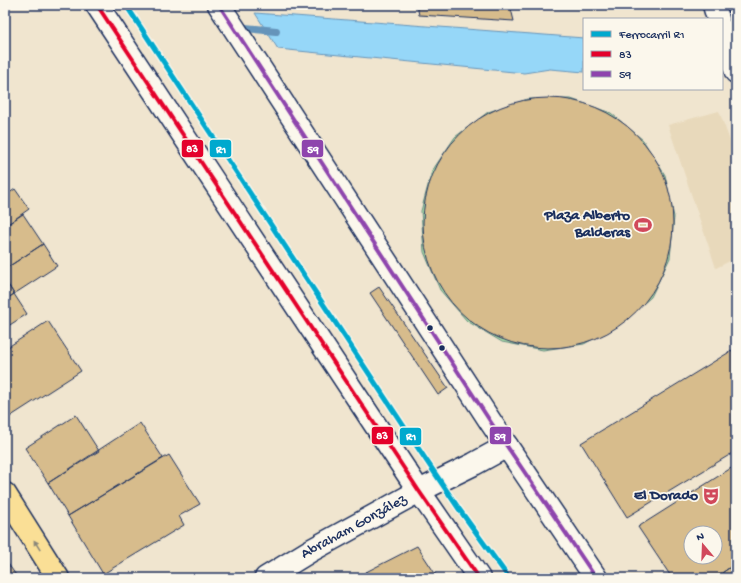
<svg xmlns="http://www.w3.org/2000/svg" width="741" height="583" font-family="'Gochi Hand',sans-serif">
	<rect width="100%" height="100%" fill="#f0e5cf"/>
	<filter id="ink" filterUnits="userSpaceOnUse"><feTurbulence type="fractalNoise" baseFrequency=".025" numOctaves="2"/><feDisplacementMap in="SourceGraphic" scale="8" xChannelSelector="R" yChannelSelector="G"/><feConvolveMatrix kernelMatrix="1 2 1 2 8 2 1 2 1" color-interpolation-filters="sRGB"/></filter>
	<g filter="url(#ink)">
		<!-- built -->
		<path fill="#e8d9bb" d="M 719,111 L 736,157 L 736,258 L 716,268 L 668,125 Z"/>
		<!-- green -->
		<path fill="#b0e6a8" stroke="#668a83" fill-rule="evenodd" d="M 528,99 L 571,99 L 611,113 L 643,140 L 665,175 L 674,217 L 670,258 L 651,297 L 619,325 L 584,344 L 543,350 L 502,342 L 467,321 L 440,290 L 424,252 L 421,211 L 432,171 L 455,137 L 488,112 ZM 547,165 L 568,168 L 587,179 L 602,194 L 612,213 L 615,234 L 611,255 L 601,274 L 583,290 L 562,299 L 539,300 L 516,294 L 497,280 L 484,261 L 479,238 L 481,215 L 491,194 L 506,179 L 525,169 Z"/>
		<!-- water -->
		<path fill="#96d7f8" stroke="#6594ba" d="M 255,13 L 584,38 L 584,72 L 550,69 L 524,73 L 278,49 Z"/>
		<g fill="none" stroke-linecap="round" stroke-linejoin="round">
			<!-- stream -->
			<path stroke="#6594ba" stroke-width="8" d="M 245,28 L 276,31"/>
		</g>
		<!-- building -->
		<path fill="#d7bc8c" stroke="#1b2f5e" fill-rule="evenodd" d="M 417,5 L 510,5 L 514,21 L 419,15 Z
			M423 223a125 125 0 1 1 250 0a125 125 0 1 1-250 0Z
			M 15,189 L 29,209 L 5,226 L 5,196 Z
			M 23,214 L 43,244 L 5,269 L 5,226 Z
			M 43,244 L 57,266 L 14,294 L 5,280 L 5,269 Z
			M 5,280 L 14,294 L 5,300 Z
			M 379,287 L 448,388 L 438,395 L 370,293 Z
			M 14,294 L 27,314 L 5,328 L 5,300 Z
			M 48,321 L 81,371 L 8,418 L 5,413 L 5,349 Z
			M 736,348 L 736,451 L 627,517 L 581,443 Z
			M 76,415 L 99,451 L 48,483 L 25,448 Z
			M 140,423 L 163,458 L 68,516 L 48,483 Z
			M 169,455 L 200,504 L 179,516 L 184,525 L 103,574 L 68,516 Z
			M 736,465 L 736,563 L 715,578 L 672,578 L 638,527 ZM 691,533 L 715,533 L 715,557 L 691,557 Z
			M 417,546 L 438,578 L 369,578 L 366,572 Z
			M 5,561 L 6,561 L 18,578 L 5,578 Z
			M 736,563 L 736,578 L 715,578 Z
			M 366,572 L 369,578 L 356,578 Z"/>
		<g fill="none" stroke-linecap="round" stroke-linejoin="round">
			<!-- minor casing -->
			<g stroke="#1b2f5e" stroke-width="25">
				<path id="minor" d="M 714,5 L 718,19
					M 722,29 L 736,72
					M 266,578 L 310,551 L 419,491 L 474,464 L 507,446"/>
			</g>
			<!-- secondary casing -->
			<g stroke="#1b2f5e" stroke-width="25">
				<path id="secondary" d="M 97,5 L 419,491 L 479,578
					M 219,5 L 492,424 L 596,578"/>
			</g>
			<!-- primary casing -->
			<g stroke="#1b2f5e" stroke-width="25">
				<path id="primary" d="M 5,494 L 58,578"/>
			</g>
			<!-- minor -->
			<use href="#minor" stroke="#fbf7ec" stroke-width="22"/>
			<!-- secondary -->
			<use href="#secondary" stroke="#fbf7ec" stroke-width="22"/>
			<!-- primary -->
			<use href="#primary" stroke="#fadf96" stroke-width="22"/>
			<!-- bus-1 casing -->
			<g stroke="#fbf7ec" stroke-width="7">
				<path id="bus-1" d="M 97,5 L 419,491 L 479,578"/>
			</g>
			<!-- bus-2 casing -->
			<g stroke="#fbf7ec" stroke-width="7">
				<path id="bus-2" d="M 219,5 L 492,424 L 596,578"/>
			</g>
			<!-- bus-1 -->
			<use href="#bus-1" stroke="#e4002b" stroke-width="4"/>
			<!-- bus-2 -->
			<use href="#bus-2" stroke="#8e44ad" stroke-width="4"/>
			<!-- rail-1 casing -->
			<g stroke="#fbf7ec" stroke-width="8">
				<path id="rail-1" d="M 126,5 L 426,460 L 459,509 L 509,578"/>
			</g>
			<!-- rail-1 -->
			<use href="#rail-1" stroke="#00a9ce" stroke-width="5"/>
		</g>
		<!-- one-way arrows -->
		<defs><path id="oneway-solid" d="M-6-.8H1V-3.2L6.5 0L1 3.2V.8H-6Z"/></defs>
		<use fill="#8a877a" href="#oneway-solid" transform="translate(37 545) rotate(-122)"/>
	</g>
	<!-- icons -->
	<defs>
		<g id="stadium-bare" transform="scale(1.38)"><path d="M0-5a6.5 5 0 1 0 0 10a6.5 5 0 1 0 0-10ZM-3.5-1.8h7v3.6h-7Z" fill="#d1495b" stroke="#fbf7ec" stroke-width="2.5" paint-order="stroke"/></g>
		<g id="theatre-bare" transform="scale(1.38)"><path d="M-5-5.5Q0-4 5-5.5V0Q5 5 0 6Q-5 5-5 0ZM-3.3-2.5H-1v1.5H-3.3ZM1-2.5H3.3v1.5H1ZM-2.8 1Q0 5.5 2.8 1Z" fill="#d1495b" stroke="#fbf7ec" stroke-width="2.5" paint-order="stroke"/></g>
	</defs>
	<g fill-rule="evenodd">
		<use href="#stadium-bare" x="643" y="225"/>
		<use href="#theatre-bare" x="711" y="496"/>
	</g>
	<!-- markers -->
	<g fill="#1b2f5e" stroke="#fbf7ec" stroke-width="1.5">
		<circle cx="430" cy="328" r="3.5"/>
		<circle cx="442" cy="348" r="3.5"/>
	</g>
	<g text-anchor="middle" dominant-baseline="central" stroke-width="3.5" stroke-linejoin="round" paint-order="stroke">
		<!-- poi labels -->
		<g font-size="15" font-weight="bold" fill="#1b2f5e" stroke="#fbf7ec" text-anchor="end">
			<text x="630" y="216">Plaza Alberto<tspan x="630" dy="17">Balderas</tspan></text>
			<text x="698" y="496">El Dorado</text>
		</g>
		<!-- street labels -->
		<g font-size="15" fill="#1b2f5e" stroke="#fbf7ec">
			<text transform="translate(354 527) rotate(-29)">Abraham González</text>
		</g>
	</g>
	<g stroke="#fbf7ec" stroke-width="1.5">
		<rect x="181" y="139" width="23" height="19" rx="4" fill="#e4002b"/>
		<rect x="301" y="139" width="23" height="19" rx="4" fill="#8e44ad"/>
		<rect x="209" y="139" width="23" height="19" rx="4" fill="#00a9ce"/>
		<rect x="371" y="426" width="23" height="19" rx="4" fill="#e4002b"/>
		<rect x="489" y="426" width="23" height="19" rx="4" fill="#8e44ad"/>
		<rect x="399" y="427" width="23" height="19" rx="4" fill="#00a9ce"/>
	</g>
	<g font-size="11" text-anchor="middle" font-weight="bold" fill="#fff">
		<text x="192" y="152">83</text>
		<text x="313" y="153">59</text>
		<text x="221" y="153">R1</text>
		<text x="382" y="439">83</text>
		<text x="500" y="440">59</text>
		<text x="411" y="440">R1</text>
	</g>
	<!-- margin -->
	<rect width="741" height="583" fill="none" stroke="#fbf7ec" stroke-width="20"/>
	<rect x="10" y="10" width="721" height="563" fill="none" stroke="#1b2f5e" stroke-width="1.5" filter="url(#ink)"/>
	<!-- legend -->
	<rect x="583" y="18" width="140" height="72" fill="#fbf7ec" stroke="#a1a7b3"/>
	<rect x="591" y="31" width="20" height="6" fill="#00a9ce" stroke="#a1a7b3"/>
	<text x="619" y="38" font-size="12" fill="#1b2f5e">Ferrocarril R1</text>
	<rect x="591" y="51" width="20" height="6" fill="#e4002b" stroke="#a1a7b3"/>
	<text x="619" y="58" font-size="12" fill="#1b2f5e">83</text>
	<rect x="591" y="71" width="20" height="6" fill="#8e44ad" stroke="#a1a7b3"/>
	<text x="619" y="78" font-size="12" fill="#1b2f5e">59</text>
	<!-- north arrow -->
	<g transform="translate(703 545) rotate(341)"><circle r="19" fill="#fbf7ec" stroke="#a1a7b3"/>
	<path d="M0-3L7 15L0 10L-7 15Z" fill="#d1495b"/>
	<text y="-6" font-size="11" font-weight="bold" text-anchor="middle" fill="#1b2f5e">N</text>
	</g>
</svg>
